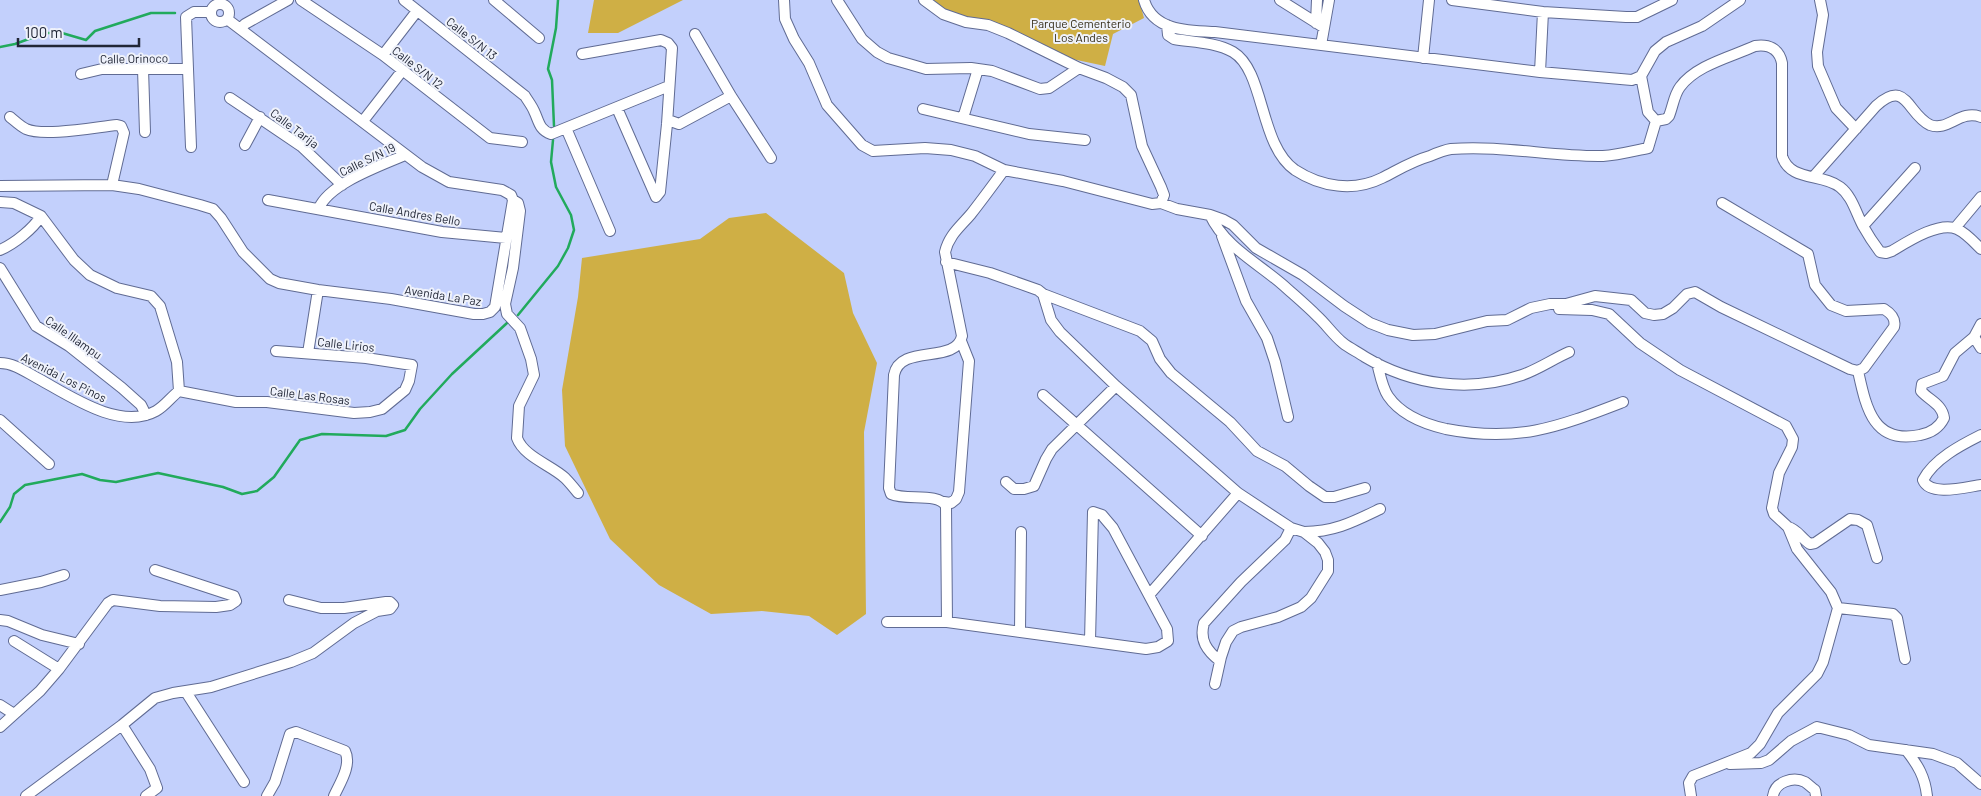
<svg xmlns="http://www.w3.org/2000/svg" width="1981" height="796" font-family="Barlow,sans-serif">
	<rect width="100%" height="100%" fill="#c3d0fc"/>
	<!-- green -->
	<path fill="#cfaf45" d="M 594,0 L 683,0 L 618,33 L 588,33 Z
		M 930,0 L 1139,0 L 1144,18 L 1113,34 L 1105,66 L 1072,59 L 997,23 L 957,16 L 936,6 Z
		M 766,213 L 844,273 L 853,313 L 877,363 L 864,432 L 866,614 L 837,635 L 809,616 L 762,611 L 711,614 L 659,585 L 610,539 L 565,446 L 562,390 L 578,297 L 582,258 L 700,239 L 729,218 Z"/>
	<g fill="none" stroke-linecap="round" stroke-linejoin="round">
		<!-- stream -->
		<path stroke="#21aa5c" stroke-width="2.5" d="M 0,47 L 15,44 L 45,33 L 62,33 L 86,40 L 95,31 L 151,13 L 175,13
			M 554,126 L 552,80 L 548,69 L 556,28 L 558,0
			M 518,315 L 558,266 L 568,248 L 574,230 L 571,215 L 556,187 L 551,162 L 553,140
			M 0,522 L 10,507 L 14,494 L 25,485 L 82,474 L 100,480 L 116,482 L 158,473 L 223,487 L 242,494 L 257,491 L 274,477 L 300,440 L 322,434 L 386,436 L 405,430 L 420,409 L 452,374 L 507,323"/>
		<!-- minor casing -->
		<g stroke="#606b93" stroke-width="12">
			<path id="minor" d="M 301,0 L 383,55 L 490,138 L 522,142
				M 404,0 L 525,96 C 528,101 532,106 534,111 C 539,121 539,130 551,134 L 669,86
				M 494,0 L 539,38
				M 784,0 L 785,19 L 794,39 L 809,63 L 827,105 L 862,145 L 873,151 L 925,148 L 951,150 L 975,156 L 1004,170 L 1063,181 L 1152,204 L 1161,203 L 1164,195 L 1161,187 L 1142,146 L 1131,95 L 1123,87 L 1106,78 L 1079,68 L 1008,33 L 988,25 L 966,22 L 943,14 L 924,0
				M 837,0 L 862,39 L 877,52 L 888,58 L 909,64 L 926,69 L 971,68 L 992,71 L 1040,89 L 1049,88 L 1079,68
				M 1144,0 C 1153,31 1188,31 1215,32 L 1540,72 L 1632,80 L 1641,76 L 1655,51 L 1666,42 L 1702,26 L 1740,0
				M 1280,0 L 1323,27
				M 1452,0 L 1543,12 L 1626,17 L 1637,17 L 1672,0
				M 1820,0 L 1823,15 L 1817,52 L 1818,66 L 1836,108 L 1856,129
				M211 13a9 9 0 1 1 18 0a9 9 0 1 1-18 0Z
				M 1316,23 L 1317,0
				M 1167,25 L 1168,35 L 1174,39 C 1192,42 1216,42 1233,52 C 1265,71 1259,145 1295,170 C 1321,187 1354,192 1382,178 C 1398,170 1412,161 1430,156 C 1437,153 1444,150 1451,149 C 1502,145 1553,157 1603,156 C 1618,155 1633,151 1648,148 L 1656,121
				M 240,29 L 245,24 L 288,0
				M 695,34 L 731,96 L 771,158
				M 1321,45 L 1329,0
				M 582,54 L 661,40 L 668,43 L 672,48 L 667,124 L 660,192 L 656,197 L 617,108
				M 383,55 L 417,11
				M 1423,58 L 1429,0
				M 143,69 L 145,132
				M 1540,72 L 1543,12
				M 81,74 L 102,69 L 188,69
				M 1641,76 L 1648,112 L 1656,121 L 1666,119 L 1669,116 C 1673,106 1674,95 1680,87 C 1696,65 1731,57 1755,46 C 1768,44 1779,48 1782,63 L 1782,156 C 1790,182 1822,173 1840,187 C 1852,196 1856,213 1863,226 C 1868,235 1874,244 1880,252 L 1886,253 L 1892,251 C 1907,242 1939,221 1957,229 C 1966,233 1974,242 1981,249
				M 230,98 L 301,146 L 342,185
				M 923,109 L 1029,134 L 1085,140
				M 10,117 C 15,121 20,126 26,129 C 44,137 96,127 117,125 L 121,126 L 124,133 L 112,185
				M 963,118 L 978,69
				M 668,120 L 679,124 L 731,96
				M 363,121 L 402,71
				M 566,128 L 610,231
				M 245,145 L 260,117
				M 191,147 L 186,17 L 194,12 L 210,12
				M 1814,176 L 1876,106 C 1907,78 1907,114 1930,125 C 1948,132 1960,109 1981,117
				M 0,186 L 112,185 L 139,189 L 200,205 L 213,209 L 221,218 L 243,252 L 270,279 L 279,283 L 318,290 L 391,299 L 474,314 L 483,314 L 490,312 L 495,307 L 513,200 L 511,195 L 502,190 L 449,182 L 422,167 L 227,19
				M 268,200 L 442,232 L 506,238
				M 513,200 L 518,203 L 520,211 L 513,268 L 505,304 L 507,314 L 520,328 L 531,359 L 534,375 L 519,406 L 517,438 C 524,457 551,465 565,478 C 570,483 574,488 578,493
				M 0,202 L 14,203 L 41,216 L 74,260 L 90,275 L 117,288 L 151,296 L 160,306 L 177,362 L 179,391 C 171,397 165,406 156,411 C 120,431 70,396 39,379 C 26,372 14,363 0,363
				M 1161,203 L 1177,209 L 1210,215 L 1224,220 L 1233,225 L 1256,248 L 1303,275 L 1344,306 L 1370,323 L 1388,330 L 1413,335 L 1435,334 L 1487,321 L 1507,320 L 1531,308 L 1550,304 L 1566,304 L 1595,296 L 1631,300 L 1645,313 L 1654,315 L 1663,314 L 1673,308 L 1687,294 L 1695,292 L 1721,307 L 1850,369 L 1858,371 L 1864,368 L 1894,327 C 1896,319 1892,314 1884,309 L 1846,311 L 1831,305 L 1815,285 L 1808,254 L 1722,203
				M 319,208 C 330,183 380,166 405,155
				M 1210,215 C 1225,247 1258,263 1283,285 C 1294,295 1306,305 1317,316 C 1326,324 1333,335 1343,343 C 1349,348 1358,352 1365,357 C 1412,385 1469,393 1522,375 C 1539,369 1553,359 1569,352
				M 1863,226 L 1915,168
				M 1955,228 L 1981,197
				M 1222,236 L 1246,301 L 1267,338 L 1275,362 L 1288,417
				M 0,250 C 14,244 33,229 41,216
				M 946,262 L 990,273 L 1038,290 L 1043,294 L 1051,320 L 1060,332 L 1116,386 L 1238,493 L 1291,528 L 1304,532 L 1318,543 L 1325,552 L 1328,560 L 1328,571 L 1311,598 L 1301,607 L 1278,617 L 1241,627 L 1233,631 L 1226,642 L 1221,657 L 1215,684
				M 0,268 L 36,326 L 69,346 L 122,388 L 141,405 L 146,415
				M 1043,294 L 1140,331 L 1152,341 L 1160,359 L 1171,373 L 1230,422 L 1257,451 L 1285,466 L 1309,486 L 1325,497 L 1334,497 L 1365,488
				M 1559,309 L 1592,310 L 1609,314 L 1640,343 L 1680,370 L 1786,426 L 1793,439 L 1792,447 L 1779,473 L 1772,508 L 1774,514 L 1788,527 L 1797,549 L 1831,592 L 1838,608 L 1823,662 L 1817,674 L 1778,713 L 1760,744 L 1751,753 L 1693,776 L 1689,783 L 1691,796
				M 1981,324 L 1974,337 L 1981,348
				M 308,353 L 318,290
				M 1377,363 C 1380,374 1382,387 1388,396 C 1401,415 1424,424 1446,429 C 1518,443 1558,427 1623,402
				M 1858,371 C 1866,407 1873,445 1920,435 C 1931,433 1939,428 1944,418 C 1942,404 1930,401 1921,391 L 1922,384 L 1943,376 L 1955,353 L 1974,337
				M 179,391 L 236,402 L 267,402 L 354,413 L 370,412 L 382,409 L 405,390 L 409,381 L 412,365 L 366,358 L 276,351
				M 1043,395 L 1202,536
				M 0,420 L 49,464
				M 1981,435 C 1961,445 1934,459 1923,480 C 1930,497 1966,487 1981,485
				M 1006,482 L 1014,489 L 1024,489 L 1034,486 L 1046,459 L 1052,449 L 1116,386
				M 944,502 L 951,503 L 956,499 L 959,492 L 969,361 L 961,341
				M 1788,527 C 1797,529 1802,539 1810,544 L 1815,543 L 1850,519 L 1858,520 L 1867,525 L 1877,558
				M 1304,532 C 1334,532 1353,522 1380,509
				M 0,590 L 41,582 L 64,575
				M 1149,595 L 1238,493
				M 1838,608 L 1893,614 L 1897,618 L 1905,659
				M 0,620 L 8,621 L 42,635 L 79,644
				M 887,622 L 947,622 L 1146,649 L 1158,647 L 1168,641 L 1167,629 L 1113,528 L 1102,515 L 1093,512 L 1090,641
				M 947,622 L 946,506 C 938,492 906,501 891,494 L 889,488 L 894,375 C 900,343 956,365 962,336 L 945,252 C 949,235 960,227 971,214 C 982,200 993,185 1004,170
				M 1020,631 L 1021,532
				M 14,641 L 59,669
				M 1220,661 C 1207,651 1199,640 1204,623 L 1241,582 L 1285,540 L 1291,528
				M 186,692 L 244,782
				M 0,705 L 14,714
				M 122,725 L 150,769 L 157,788 L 146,796
				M 0,727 L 40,691 L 59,669 L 108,603 L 113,600 L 160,606 L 216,607 L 230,605 L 236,601 L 234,596 L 155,570
				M 1906,750 C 1918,765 1925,777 1927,796
				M 1730,764 L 1761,763 L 1769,760 L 1791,741 L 1817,727 L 1849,735 L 1869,745 L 1933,754 L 1957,763 L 1981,784
				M 26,796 L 122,725 L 155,698 L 173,693 L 211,687 L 291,662 L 313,653 L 354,623 L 377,611 L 390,609 L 393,605 L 390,602 L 386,602 L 344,608 L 321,608 L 289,600
				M 267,796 L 275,782 L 290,734 L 296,732 L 345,751 C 352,765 340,783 334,796
				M 1773,796 C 1775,782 1793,776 1805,782 C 1808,784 1812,788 1815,790 L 1816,796"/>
		</g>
		<!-- minor -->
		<use href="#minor" stroke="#fff" stroke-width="10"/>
	</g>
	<g text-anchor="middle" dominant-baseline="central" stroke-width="4" stroke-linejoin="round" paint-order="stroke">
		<!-- park labels -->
		<g font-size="12" fill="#352d17" stroke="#eff2fb">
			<text x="1081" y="23">Parque Cementerio<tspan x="1081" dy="14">Los Andes</tspan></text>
		</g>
		<!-- street labels -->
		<g font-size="12" fill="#212636" stroke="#eff2fb">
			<text transform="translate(472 38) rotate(38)">Calle S/N 13</text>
			<text transform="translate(134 58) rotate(-1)">Calle Orinoco</text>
			<text transform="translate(418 67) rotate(38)">Calle S/N 12</text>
			<text transform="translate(295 128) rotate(37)">Calle Tarija</text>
			<text transform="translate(367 159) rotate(-26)">Calle S/N 19</text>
			<text transform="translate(415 213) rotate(10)">Calle Andres Bello</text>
			<text transform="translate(443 295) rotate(9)">Avenida La Paz</text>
			<text transform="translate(74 337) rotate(35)">Calle Illampu</text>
			<text transform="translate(346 344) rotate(6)">Calle Lirios</text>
			<text transform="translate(64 377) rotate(27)">Avenida Los Pinos</text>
			<text transform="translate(310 395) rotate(7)">Calle Las Rosas</text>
		</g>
	</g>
	<!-- scale -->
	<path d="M18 38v8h121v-8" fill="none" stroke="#212636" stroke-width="2.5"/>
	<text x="25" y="38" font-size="15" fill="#212636" stroke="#eff2fb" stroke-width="4" paint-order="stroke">100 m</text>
</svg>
